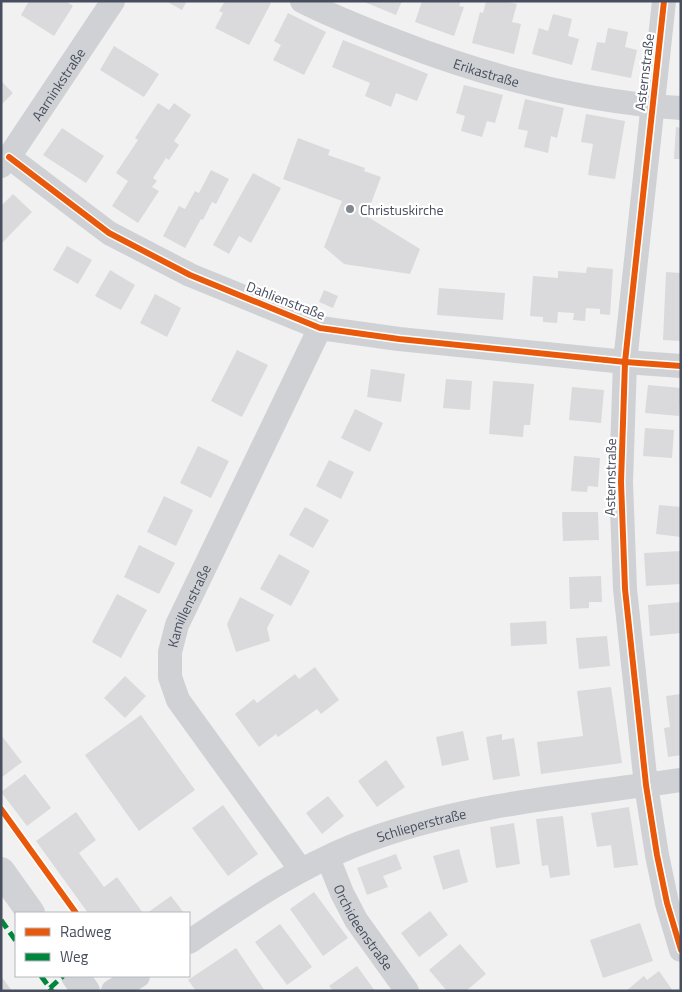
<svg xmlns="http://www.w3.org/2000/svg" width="682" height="992" font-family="'Titillium Web',sans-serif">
	<rect width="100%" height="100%" fill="#f1f1f1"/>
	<!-- building -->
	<path fill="#dadadc" d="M 29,1 L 66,1 L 73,6 L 54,36 L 21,15 Z
		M 166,1 L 187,1 L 182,10 Z
		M 225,1 L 267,1 L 271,3 L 249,45 L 215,28 L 223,13 L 219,11 Z
		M 362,1 L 402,1 L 396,15 Z
		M 422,1 L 461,1 L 459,6 L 464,7 L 454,36 L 415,22 Z
		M 486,1 L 505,1 L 517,4 L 512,22 L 521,24 L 514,54 L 472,43 L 480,12 L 483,13 Z
		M 288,13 L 326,32 L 304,75 L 273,60 L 281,45 L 274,41 Z
		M 553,14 L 572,19 L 568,36 L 579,39 L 572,65 L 532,54 L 539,28 L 548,31 Z
		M 608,28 L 628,32 L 625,47 L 637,50 L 631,78 L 591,70 L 597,42 L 605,43 Z
		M 343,40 L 428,74 L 417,101 L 396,93 L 391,107 L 365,96 L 370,83 L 332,67 Z
		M 114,46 L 159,74 L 144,97 L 100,70 Z
		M 1,81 L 13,93 L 1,105 Z
		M 464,85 L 503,95 L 495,123 L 487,121 L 482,137 L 461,131 L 465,116 L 456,113 Z
		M 525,99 L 564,108 L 557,138 L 551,136 L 548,153 L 524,147 L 528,131 L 518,129 Z
		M 158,103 L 169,110 L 174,103 L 191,115 L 174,141 L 179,145 L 169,160 L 166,158 L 153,178 L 157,181 L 152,187 L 159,191 L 138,223 L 112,206 L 128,181 L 116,173 L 138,140 L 135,138 Z
		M 586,114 L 625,121 L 615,179 L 588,175 L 593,144 L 581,142 Z
		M 676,127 L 681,128 L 681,159 L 674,159 Z
		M 62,128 L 104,156 L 86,183 L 43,155 Z
		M 298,138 L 330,150 L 328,155 L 365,168 L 364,171 L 381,177 L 370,206 L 363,203 L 360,212 L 420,249 L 410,274 L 344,264 L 324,247 L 342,201 L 283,179 Z
		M 211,170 L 229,179 L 216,204 L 212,202 L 203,220 L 201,219 L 185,248 L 163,236 L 179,206 L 185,209 L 195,191 L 199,193 Z
		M 253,173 L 281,188 L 251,243 L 239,236 L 229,254 L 213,245 Z
		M 13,194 L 32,212 L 1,244 L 1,206 Z
		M 67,246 L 92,260 L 78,284 L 53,270 Z
		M 587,267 L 613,269 L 610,315 L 600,314 L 600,309 L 586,308 L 585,321 L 573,320 L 574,313 L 558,312 L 557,323 L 543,322 L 543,317 L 530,316 L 533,276 L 558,278 L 558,271 L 586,273 Z
		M 110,270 L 135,285 L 121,310 L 95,296 Z
		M 666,272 L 681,273 L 681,341 L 663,340 Z
		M 439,288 L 505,293 L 503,320 L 437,315 Z
		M 324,290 L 338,296 L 333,308 L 319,302 Z
		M 155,294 L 181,308 L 167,337 L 140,323 Z
		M 237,350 L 268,365 L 242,417 L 211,401 Z
		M 371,369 L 405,374 L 401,402 L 367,397 Z
		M 446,379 L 472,381 L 470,410 L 443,408 Z
		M 493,381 L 534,384 L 530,425 L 524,425 L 523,437 L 489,434 Z
		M 648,385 L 681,388 L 679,416 L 645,413 Z
		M 572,387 L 604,390 L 601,423 L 569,420 Z
		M 355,409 L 383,423 L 370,452 L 341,438 Z
		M 645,428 L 674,430 L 672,458 L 643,456 Z
		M 198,446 L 229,461 L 211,498 L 180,483 Z
		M 574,456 L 600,458 L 598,487 L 588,486 L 587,492 L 571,491 Z
		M 329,460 L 354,472 L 341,499 L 316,486 Z
		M 164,496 L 193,510 L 176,546 L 147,532 Z
		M 659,505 L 681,507 L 681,537 L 656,534 Z
		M 305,507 L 329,520 L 313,548 L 289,535 Z
		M 562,512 L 598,512 L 599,540 L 563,541 Z
		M 139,545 L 175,563 L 159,594 L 124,577 Z
		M 681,551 L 681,584 L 646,586 L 644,553 Z
		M 279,554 L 310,571 L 291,606 L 260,589 Z
		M 601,576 L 602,602 L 589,602 L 589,608 L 570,609 L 569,577 Z
		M 117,594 L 147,610 L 121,658 L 92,642 Z
		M 240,597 L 274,615 L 267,628 L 270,641 L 236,652 L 227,624 Z
		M 681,602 L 681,633 L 650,636 L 648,605 Z
		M 546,621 L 547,644 L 511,646 L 510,623 Z
		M 607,636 L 610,666 L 579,669 L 576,638 Z
		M 315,667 L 339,700 L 321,714 L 317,709 L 278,737 L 276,734 L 259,747 L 235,714 L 254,699 L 257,703 L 295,674 L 299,679 Z
		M 125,676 L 146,696 L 125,718 L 104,698 Z
		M 611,687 L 622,763 L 541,774 L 537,742 L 583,736 L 577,691 Z
		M 681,694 L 681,755 L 668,757 L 664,728 L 670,727 L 666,696 Z
		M 141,715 L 195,790 L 139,831 L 85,755 Z
		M 463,731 L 469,760 L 442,766 L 436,737 Z
		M 502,734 L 502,740 L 514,738 L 520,776 L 493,780 L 486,737 Z
		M 1,735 L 22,762 L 1,778 Z
		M 386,760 L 405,787 L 377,807 L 358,781 Z
		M 25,774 L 51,808 L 27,826 L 1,792 Z
		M 328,796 L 344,816 L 322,834 L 306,813 Z
		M 223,805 L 258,854 L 228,876 L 192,828 Z
		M 629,807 L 638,865 L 614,868 L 611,845 L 597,847 L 591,813 Z
		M 76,812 L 96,840 L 79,853 L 104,887 L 117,877 L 143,913 L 88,913 L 36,841 Z
		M 563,816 L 570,875 L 550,878 L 548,865 L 542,866 L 536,819 Z
		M 514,823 L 520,864 L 496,868 L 490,827 Z
		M 459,849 L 468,882 L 443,890 L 433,856 Z
		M 396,854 L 402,869 L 383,876 L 388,887 L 367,895 L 357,868 Z
		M 314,892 L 348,938 L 323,956 L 290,909 Z
		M 171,896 L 184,913 L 147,913 Z
		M 430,911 L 448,935 L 419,957 L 401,933 Z
		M 640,923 L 653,961 L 603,978 L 590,940 Z
		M 280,924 L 312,967 L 287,985 L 255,942 Z
		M 460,944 L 486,974 L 466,991 L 447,991 L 429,970 Z
		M 236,948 L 265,991 L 196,991 L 188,980 Z
		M 357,966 L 375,991 L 333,991 L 329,986 Z
		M 659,971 L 673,991 L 626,991 L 644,976 L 647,980 Z
		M 1,976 L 12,991 L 1,991 Z"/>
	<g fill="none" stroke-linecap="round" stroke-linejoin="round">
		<!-- street -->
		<g stroke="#cfd1d4" stroke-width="24">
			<path id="s1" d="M 302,1 C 331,16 362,28 393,40 C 485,76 582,102 681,108"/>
			<path d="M 664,1 L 625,362 L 621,482 L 625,589 L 646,785 L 657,855 L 667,903 L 681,950"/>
			<path d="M 9,157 L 109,233 L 190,275 L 320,328 L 399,339 L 625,362 L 681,366"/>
			<path id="s2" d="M 1,166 L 9,157 L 113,1"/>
			<path id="s3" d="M 328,858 L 342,893 L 356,920 L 407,991"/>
			<path id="s4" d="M 301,870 L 178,700 L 170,677 L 170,652 L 177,625 L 320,328"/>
			<path id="s5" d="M 189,942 C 242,906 295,869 355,845 C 459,804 571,796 681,780"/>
			<path d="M 113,991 L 138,976"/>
		</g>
		<!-- secondary -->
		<path stroke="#d0d2d5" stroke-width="28" d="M 1,871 L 31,913
			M 75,976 L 86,991"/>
		<!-- quiet -->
		<path stroke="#00873e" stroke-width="5" stroke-dasharray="10 5" stroke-linecap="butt" d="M 1,920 L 16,941
			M 41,976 L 52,991
			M 50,988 L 63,976"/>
		<!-- cycleway casing -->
		<g stroke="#fff" stroke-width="9">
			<path id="cycleway" d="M 664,1 L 625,362 L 621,482 L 625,589 L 646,785 L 657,855 L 667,903 L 681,950
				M 9,157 L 109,233 L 190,275 L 320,328 L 399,339 L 625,362 L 681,366
				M 1,809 L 76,913"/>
		</g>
		<!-- cycleway -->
		<use href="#cycleway" stroke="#e8590c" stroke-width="6"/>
	</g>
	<!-- markers -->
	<circle fill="#828791" stroke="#fff" stroke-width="2" cx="350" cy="209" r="5"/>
	<g text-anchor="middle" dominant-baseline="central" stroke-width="4.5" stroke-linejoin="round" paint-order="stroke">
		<!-- street labels -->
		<g font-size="14" fill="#474e5e" stroke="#fff">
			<text stroke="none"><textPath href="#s1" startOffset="198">Erikastraße</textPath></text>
			<text transform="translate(644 72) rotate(-83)">Asternstraße</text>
			<text stroke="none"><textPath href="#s2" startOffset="100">Aarninkstraße</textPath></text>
			<text transform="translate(286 300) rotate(21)">Dahlienstraße</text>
			<text transform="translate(610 477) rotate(-89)">Asternstraße</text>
			<text stroke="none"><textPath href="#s4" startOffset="309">Kamillenstraße</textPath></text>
			<text stroke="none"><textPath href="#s5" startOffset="262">Schlieperstraße</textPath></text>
			<text stroke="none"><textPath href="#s3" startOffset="78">Orchideenstraße</textPath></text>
		</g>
		<!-- poi labels -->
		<g font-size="14" fill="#474e5e" stroke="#fff" text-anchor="start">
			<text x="360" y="209">Christuskirche</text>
		</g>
	</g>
	<!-- border -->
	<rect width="682" height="992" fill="none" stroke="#474e5e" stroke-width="5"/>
	<!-- legend -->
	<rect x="15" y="912" width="175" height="65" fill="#ffffff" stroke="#b5b8bf"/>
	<rect x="25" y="928" width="25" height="8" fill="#e8590c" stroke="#b5b8bf"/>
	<text x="60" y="937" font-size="15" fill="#474e5e">Radweg</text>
	<rect x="25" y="953" width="25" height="8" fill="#00873e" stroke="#b5b8bf"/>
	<text x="60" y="962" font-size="15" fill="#474e5e">Weg</text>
</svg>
